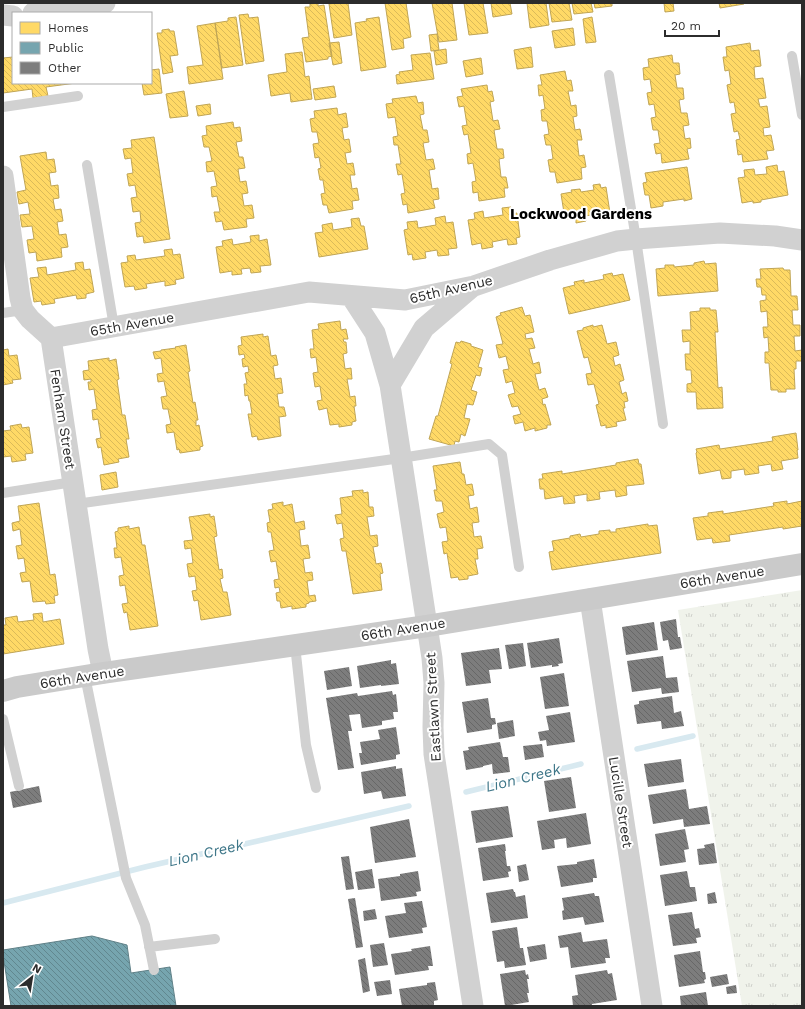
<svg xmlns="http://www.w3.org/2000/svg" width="805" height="1009" font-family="'Work Sans',sans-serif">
	<defs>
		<pattern id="park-tufts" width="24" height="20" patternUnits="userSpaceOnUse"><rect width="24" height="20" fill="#f0f3eb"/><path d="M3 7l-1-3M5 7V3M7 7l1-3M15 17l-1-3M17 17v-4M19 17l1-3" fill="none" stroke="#ced0ca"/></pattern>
		<pattern id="homes-back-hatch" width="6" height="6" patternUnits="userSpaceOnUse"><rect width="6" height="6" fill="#ffd966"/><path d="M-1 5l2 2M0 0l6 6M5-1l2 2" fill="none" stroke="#dbba59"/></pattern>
		<pattern id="public-back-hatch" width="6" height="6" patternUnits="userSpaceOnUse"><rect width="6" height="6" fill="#76a5af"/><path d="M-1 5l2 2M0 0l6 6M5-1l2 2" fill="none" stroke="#61878f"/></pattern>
		<pattern id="building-back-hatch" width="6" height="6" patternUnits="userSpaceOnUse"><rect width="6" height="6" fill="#7d7d7d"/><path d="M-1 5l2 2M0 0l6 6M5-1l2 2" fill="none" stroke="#676767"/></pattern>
	</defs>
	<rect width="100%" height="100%" fill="#fff"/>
	<!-- park -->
	<path fill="url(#park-tufts)" d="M 802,590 L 802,1006 L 742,1006 L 678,610 Z"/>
	<!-- homes -->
	<path fill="url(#homes-back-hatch)" stroke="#c0a555" d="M 318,3 L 318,6 L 324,5 L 332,56 L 328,57 L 328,59 L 306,62 L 302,38 L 309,37 L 305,7 L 310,7 L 310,4 Z
		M 335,3 L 348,3 L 352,35 L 334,38 L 329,4 Z
		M 385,3 L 406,3 L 411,37 L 403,39 L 404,48 L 392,50 Z
		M 432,3 L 452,3 L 457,40 L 439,42 Z
		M 464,3 L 483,3 L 488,33 L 469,35 Z
		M 491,3 L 510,3 L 512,14 L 493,17 Z
		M 527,3 L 546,3 L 549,25 L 530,28 Z
		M 549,3 L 569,3 L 572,20 L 552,22 Z
		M 572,3 L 591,3 L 593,12 L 574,14 Z
		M 594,3 L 612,3 L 612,6 L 595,8 Z
		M 664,3 L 673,3 L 674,11 L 665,12 Z
		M 719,3 L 744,3 L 744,4 L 720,8 Z
		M 248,14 L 249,18 L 258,17 L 264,61 L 246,64 L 239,15 Z
		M 236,17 L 243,65 L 222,68 L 215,23 L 228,21 L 228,18 Z
		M 379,17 L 386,67 L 361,71 L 355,23 L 367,21 L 366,19 Z
		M 592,17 L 596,42 L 586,43 L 583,19 Z
		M 215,23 L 223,79 L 189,84 L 187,67 L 203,65 L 197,26 Z
		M 573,28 L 575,45 L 555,48 L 552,31 Z
		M 169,29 L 170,31 L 174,31 L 178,55 L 170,56 L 173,72 L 163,74 L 157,33 L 162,33 L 162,30 Z
		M 437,34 L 439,50 L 431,51 L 429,35 Z
		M 339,42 L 342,63 L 333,65 L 329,43 Z
		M 750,43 L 751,51 L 759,50 L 761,66 L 754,67 L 755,79 L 763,78 L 766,98 L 758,99 L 760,107 L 767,106 L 770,127 L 763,128 L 764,136 L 771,135 L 774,150 L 766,151 L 768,159 L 743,162 L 742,154 L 738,155 L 736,140 L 740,139 L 738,131 L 734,132 L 731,114 L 736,113 L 734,102 L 730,103 L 727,85 L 731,84 L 729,70 L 725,71 L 723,57 L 727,57 L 726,47 Z
		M 531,47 L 533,67 L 517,69 L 514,50 Z
		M 446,49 L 447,63 L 436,65 L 434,51 Z
		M 302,52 L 305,77 L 309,76 L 312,99 L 291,102 L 290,93 L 271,96 L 268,75 L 287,72 L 285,54 Z
		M 430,53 L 434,79 L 397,84 L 396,75 L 400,74 L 399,72 L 413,70 L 411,55 Z
		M 672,55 L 673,63 L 679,63 L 680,74 L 675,75 L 677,88 L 683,88 L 684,99 L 679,100 L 681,113 L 687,113 L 689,125 L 683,126 L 685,139 L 690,138 L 691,148 L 687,149 L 689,159 L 662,163 L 661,153 L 656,154 L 654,144 L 660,143 L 658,130 L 653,130 L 651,118 L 656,117 L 654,104 L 649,105 L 647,93 L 652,92 L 650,79 L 644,80 L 643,68 L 649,67 L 648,59 Z
		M 13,57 L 13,83 L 76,83 L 46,87 L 48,96 L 33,98 L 32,89 L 3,93 L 3,58 Z
		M 481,58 L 483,74 L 466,77 L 463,61 Z
		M 159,69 L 162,93 L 144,95 L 142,83 L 151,83 L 151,70 Z
		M 565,71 L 567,81 L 571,80 L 573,91 L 568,91 L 571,106 L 576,105 L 577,116 L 573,117 L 575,130 L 580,129 L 582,140 L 577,140 L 579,156 L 584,155 L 586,167 L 581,168 L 582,179 L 557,183 L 555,172 L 550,172 L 548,160 L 553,159 L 551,145 L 546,145 L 544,135 L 549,134 L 547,121 L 542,121 L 541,110 L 545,109 L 543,95 L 539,96 L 538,85 L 542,85 L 540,75 Z
		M 487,85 L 488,92 L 492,91 L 494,101 L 490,102 L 493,121 L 498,120 L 500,129 L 494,130 L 497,149 L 503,149 L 504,158 L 499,159 L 501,177 L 506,177 L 508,188 L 504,188 L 505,197 L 479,201 L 478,192 L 473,193 L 472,182 L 476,181 L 473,163 L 468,164 L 467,154 L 471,153 L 468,134 L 464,135 L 462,126 L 467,125 L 464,106 L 459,107 L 457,97 L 463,96 L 461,89 Z
		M 334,86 L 336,97 L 315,100 L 313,89 Z
		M 184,91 L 188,116 L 170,118 L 166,94 Z
		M 416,96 L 418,103 L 423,102 L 424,114 L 420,115 L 423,130 L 427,130 L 429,142 L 423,143 L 426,160 L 433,159 L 435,169 L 429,170 L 432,189 L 438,188 L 439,199 L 433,200 L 435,208 L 408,213 L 407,204 L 403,205 L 401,194 L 405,193 L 402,174 L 398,175 L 396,164 L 401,164 L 398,145 L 394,145 L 393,137 L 398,136 L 395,117 L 388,118 L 386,104 L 393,103 L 392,99 Z
		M 210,104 L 211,114 L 198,116 L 196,106 Z
		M 337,108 L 338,115 L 346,113 L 348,127 L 342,128 L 344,140 L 349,139 L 351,152 L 345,153 L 347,164 L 353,163 L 355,175 L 350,175 L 352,189 L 357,188 L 359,200 L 352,201 L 353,209 L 329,213 L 327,205 L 323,205 L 321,194 L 325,193 L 323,180 L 320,180 L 318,169 L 321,168 L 319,157 L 315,158 L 313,144 L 319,143 L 317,132 L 312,132 L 310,119 L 315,118 L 314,111 Z
		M 233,122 L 234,128 L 240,127 L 242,141 L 236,142 L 239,157 L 243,157 L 245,168 L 238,169 L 240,182 L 246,181 L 248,193 L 242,194 L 244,206 L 252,205 L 254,218 L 246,219 L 247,227 L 224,230 L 222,221 L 216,222 L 214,212 L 220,212 L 217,196 L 212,197 L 211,187 L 217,186 L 214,171 L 207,172 L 206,162 L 212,161 L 209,147 L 204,147 L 202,136 L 207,135 L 206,126 Z
		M 154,137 L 170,239 L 144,243 L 143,236 L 137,237 L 135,223 L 141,222 L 140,211 L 133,212 L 131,198 L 137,197 L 135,185 L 129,186 L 127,174 L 133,173 L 131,158 L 125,159 L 123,149 L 132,148 L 131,140 Z
		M 46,152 L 47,160 L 54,159 L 56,172 L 49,173 L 51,186 L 58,185 L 59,198 L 53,199 L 55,210 L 61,209 L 63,221 L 57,222 L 59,235 L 66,234 L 68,247 L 61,248 L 62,257 L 37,261 L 36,252 L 29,253 L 27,240 L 34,239 L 32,226 L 22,227 L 20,215 L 30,214 L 28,202 L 19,204 L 17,192 L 26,190 L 20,156 Z
		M 777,165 L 778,172 L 784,171 L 788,195 L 761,200 L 761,202 L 753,203 L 753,201 L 742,203 L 738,178 L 745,177 L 744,170 L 754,169 L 755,175 L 767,174 L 766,167 Z
		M 687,167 L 692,199 L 684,201 L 684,199 L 663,202 L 663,206 L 651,208 L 649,195 L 645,195 L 643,183 L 647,182 L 645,173 Z
		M 600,184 L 601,188 L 606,187 L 610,213 L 605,214 L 606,219 L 599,220 L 597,214 L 585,216 L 586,221 L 576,223 L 576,218 L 565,219 L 561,194 L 572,192 L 571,190 L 580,189 L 581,192 L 594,190 L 593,185 Z
		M 511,207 L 512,214 L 517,213 L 520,237 L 516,238 L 517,244 L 508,245 L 507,239 L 492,242 L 493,247 L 482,249 L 481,243 L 472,245 L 468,220 L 475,219 L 474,213 L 483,211 L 484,218 L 503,215 L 502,208 Z
		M 445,216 L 446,223 L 453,222 L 457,248 L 448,249 L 449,255 L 438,256 L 437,250 L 425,252 L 426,258 L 413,260 L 412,254 L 408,255 L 404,230 L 408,229 L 407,222 L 417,221 L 418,228 L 436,225 L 435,218 Z
		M 359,218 L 361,226 L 364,226 L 368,249 L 319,257 L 315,233 L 323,232 L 322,225 L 332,223 L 333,230 L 352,227 L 351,219 Z
		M 259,235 L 259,241 L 267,239 L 271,265 L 260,266 L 261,272 L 251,273 L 250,268 L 241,269 L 242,274 L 232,275 L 232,271 L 220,273 L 216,247 L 223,246 L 222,241 L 232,239 L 233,245 L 251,242 L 250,236 Z
		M 172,249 L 173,255 L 180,254 L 184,278 L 175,280 L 176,284 L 165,286 L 165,281 L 146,284 L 147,288 L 135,290 L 134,286 L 125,287 L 121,263 L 128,262 L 127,256 L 135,255 L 136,260 L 165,256 L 164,250 Z
		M 704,261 L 705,264 L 716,263 L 718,291 L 658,296 L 656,269 L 665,268 L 665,265 L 674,265 L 674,267 L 694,265 L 694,263 Z
		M 83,262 L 84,270 L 90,269 L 94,292 L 86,294 L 86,298 L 77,299 L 76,295 L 54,299 L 55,303 L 42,305 L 41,301 L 34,302 L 30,278 L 39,277 L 37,268 L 46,267 L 47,275 L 76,270 L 75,263 Z
		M 783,268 L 784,270 L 790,270 L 791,296 L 797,296 L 798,310 L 792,310 L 793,325 L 800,325 L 800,336 L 794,336 L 795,351 L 802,350 L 802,361 L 796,361 L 796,369 L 794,369 L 795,389 L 786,389 L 786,392 L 778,392 L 778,390 L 771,390 L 769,363 L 765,363 L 765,352 L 769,352 L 768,337 L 764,338 L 763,327 L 768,327 L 767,311 L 761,312 L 760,301 L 766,300 L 766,295 L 762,295 L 761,287 L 757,287 L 756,279 L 761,279 L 760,269 Z
		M 612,273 L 613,276 L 623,274 L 630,300 L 569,314 L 563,288 L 575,285 L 574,282 L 584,280 L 584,283 L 604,279 L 603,275 Z
		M 522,307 L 525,316 L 530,315 L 534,332 L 525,334 L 526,339 L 532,338 L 535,348 L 529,349 L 533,364 L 539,362 L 541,373 L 535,374 L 539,390 L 545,388 L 548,397 L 542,399 L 543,405 L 545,404 L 551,425 L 547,425 L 547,428 L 535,431 L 535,428 L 525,431 L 523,422 L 515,424 L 513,416 L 521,414 L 518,406 L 512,407 L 508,395 L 515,393 L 512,381 L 506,383 L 503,370 L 509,369 L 506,356 L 499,358 L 496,345 L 503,344 L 496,317 L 501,315 L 500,313 Z
		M 700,308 L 710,308 L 710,310 L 716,310 L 718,332 L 715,332 L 718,388 L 722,387 L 723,408 L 697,409 L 696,392 L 687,392 L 687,384 L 692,383 L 691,370 L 686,370 L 685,354 L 690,354 L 690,341 L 683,342 L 682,330 L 691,330 L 690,312 L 700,311 Z
		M 340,321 L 341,330 L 346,329 L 348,339 L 343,339 L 344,342 L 346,342 L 347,353 L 343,354 L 345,369 L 351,368 L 352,379 L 347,379 L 350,397 L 355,396 L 356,406 L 354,406 L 356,421 L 352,422 L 352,425 L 339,427 L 339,424 L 330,425 L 327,408 L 319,410 L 317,401 L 322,400 L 320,386 L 315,387 L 313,373 L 318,372 L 316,357 L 311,358 L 310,349 L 314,349 L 312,330 L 319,329 L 318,324 Z
		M 593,325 L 593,327 L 602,325 L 607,344 L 616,342 L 619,355 L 613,357 L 615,366 L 620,364 L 624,380 L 619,382 L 622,394 L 626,392 L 628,401 L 624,402 L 625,408 L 623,408 L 626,420 L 616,422 L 617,426 L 606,428 L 606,425 L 601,426 L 596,405 L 599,404 L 594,384 L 588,385 L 586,374 L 592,373 L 588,357 L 584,358 L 577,331 L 583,330 L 583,328 Z
		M 263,334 L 263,337 L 268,336 L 271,356 L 276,355 L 278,365 L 273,366 L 275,379 L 281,378 L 283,393 L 277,394 L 279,407 L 284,407 L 286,416 L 279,417 L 281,436 L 258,440 L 257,436 L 252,437 L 248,414 L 252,414 L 250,401 L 249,401 L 248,395 L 245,396 L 244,384 L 247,384 L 245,373 L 249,372 L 248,366 L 243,367 L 242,359 L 245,358 L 244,354 L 239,355 L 238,346 L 242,345 L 241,337 Z
		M 461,341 L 471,344 L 471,346 L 483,350 L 478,367 L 482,368 L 480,376 L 476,375 L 471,390 L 477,392 L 473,405 L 467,404 L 464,418 L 470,419 L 465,436 L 461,434 L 459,442 L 455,441 L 454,446 L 429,439 L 436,416 L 438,416 L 452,364 L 450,363 L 456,342 L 460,343 Z
		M 186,345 L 190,371 L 188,372 L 193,403 L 195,402 L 198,420 L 196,420 L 196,426 L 199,425 L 203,446 L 200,447 L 200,450 L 180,453 L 179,449 L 177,450 L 174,432 L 167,433 L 166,425 L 171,424 L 168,409 L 163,409 L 161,397 L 167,396 L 164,381 L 158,382 L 157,374 L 163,373 L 161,358 L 155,359 L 153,352 L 161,351 L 161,350 L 176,348 L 175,347 Z
		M 8,349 L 9,356 L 17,355 L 21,379 L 12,380 L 13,383 L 3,385 L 3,350 Z
		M 109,358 L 109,361 L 116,359 L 119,379 L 117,380 L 122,415 L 125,415 L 129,439 L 126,439 L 129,457 L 118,459 L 119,462 L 104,465 L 101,447 L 98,448 L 96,439 L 101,438 L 98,419 L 93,420 L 92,410 L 97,409 L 94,389 L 89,390 L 88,382 L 91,382 L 91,379 L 84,380 L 83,371 L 89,370 L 88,361 Z
		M 21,424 L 22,428 L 29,427 L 33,453 L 25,454 L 26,460 L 12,462 L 11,456 L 3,457 L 3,431 L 11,430 L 10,426 Z
		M 796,433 L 798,450 L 797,450 L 798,458 L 781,461 L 783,469 L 772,471 L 771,464 L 758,466 L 759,473 L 745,475 L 744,469 L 731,471 L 731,478 L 722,479 L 720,470 L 699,474 L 696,453 L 697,452 L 696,449 L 719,445 L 720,449 L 773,441 L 772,437 Z
		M 638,459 L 639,464 L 641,464 L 644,484 L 626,486 L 627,495 L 616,497 L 615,490 L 599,492 L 600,499 L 587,501 L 587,494 L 574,496 L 575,503 L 564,504 L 563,496 L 545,499 L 544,489 L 540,489 L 539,479 L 543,479 L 542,474 L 562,471 L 562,474 L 616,465 L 616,463 Z
		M 460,462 L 462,474 L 464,474 L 466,485 L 472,484 L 474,495 L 468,496 L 470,509 L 477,507 L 479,522 L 472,523 L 474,537 L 481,536 L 483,548 L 477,549 L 478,559 L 475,559 L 478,574 L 468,576 L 468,579 L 459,580 L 458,577 L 451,578 L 447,553 L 444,554 L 442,542 L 448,541 L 446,527 L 440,528 L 437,514 L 444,512 L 442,501 L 436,501 L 434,490 L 437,490 L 433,466 Z
		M 116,472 L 118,487 L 102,490 L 100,475 Z
		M 363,490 L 363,493 L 368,492 L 369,507 L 373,507 L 374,516 L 367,517 L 370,536 L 377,535 L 378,546 L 373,547 L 376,564 L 381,563 L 383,573 L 380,574 L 382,590 L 353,594 L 346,551 L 342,551 L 340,539 L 344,538 L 342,523 L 337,524 L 335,515 L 342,514 L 340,498 L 353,496 L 352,491 Z
		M 787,501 L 787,504 L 802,501 L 802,526 L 783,529 L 783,527 L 729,535 L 730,541 L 713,543 L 712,538 L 697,540 L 693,518 L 708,516 L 708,513 L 723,511 L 723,514 L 774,506 L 773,503 Z
		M 283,502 L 283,506 L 292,504 L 295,523 L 304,521 L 305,529 L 299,530 L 301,546 L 308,545 L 310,558 L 303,559 L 305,573 L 312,572 L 313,580 L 307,581 L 309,596 L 315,595 L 316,601 L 309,602 L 309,603 L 306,604 L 306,607 L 292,609 L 292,606 L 281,608 L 280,601 L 277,601 L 276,593 L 280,592 L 279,587 L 275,588 L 274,580 L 279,579 L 276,561 L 271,562 L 269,551 L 274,550 L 271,532 L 268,532 L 267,523 L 270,522 L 268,510 L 273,509 L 272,504 Z
		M 39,503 L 50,575 L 55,574 L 58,595 L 54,596 L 55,603 L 46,604 L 45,601 L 33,602 L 30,581 L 22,582 L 20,573 L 26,572 L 24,558 L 18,559 L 16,546 L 22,545 L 20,529 L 13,531 L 12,523 L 20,521 L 18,506 Z
		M 210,514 L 210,517 L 214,516 L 217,536 L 214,537 L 219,570 L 222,569 L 223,578 L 220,579 L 223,592 L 227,592 L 231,615 L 201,620 L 198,600 L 194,601 L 192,591 L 197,590 L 195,576 L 189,577 L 187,564 L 193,563 L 191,548 L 185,549 L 184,541 L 193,540 L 189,517 Z
		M 648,524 L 648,526 L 657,525 L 661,553 L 552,570 L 549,552 L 554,551 L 552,541 L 570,538 L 570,536 L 580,534 L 581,537 L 599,534 L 599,531 L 610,530 L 610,532 L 616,532 L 616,529 Z
		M 129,526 L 129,529 L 139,527 L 142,545 L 145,545 L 158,626 L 130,630 L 127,612 L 124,613 L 122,604 L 128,603 L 125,585 L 120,586 L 119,576 L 124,575 L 121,557 L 115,558 L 114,548 L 117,548 L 115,532 L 118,531 L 118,528 Z
		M 42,613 L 43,622 L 60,619 L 64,644 L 3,654 L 3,625 L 6,625 L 5,618 L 17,616 L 18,622 L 34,620 L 33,614 Z"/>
	<!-- public -->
	<path fill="url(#public-back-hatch)" stroke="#608188" d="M 92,936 L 127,945 L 131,973 L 170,967 L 176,1006 L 11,1006 L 3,955 L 3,950 Z"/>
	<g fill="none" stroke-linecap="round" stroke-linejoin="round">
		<!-- stream -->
		<path stroke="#d8e9f0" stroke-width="5.5" d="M 637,749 L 693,736
			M 466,792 L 581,764
			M 3,903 L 145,867 L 409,806"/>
	</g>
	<!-- building -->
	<path fill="url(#building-back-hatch)" d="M 676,619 L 678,637 L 680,637 L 682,648 L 670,650 L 668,640 L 663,641 L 660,622 Z
		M 654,622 L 658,650 L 626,655 L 622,627 Z
		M 559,638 L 563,663 L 558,664 L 559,666 L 552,667 L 552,665 L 531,668 L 527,643 Z
		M 523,643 L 526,666 L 509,669 L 505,645 Z
		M 499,648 L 502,669 L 489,670 L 491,683 L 466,686 L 461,653 Z
		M 663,656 L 666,678 L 677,677 L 679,692 L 662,694 L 661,688 L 632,692 L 627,661 Z
		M 391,660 L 391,664 L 396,663 L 399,684 L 381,686 L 381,685 L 360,688 L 357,666 Z
		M 349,667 L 352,686 L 327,690 L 324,671 Z
		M 564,673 L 569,706 L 545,709 L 540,677 Z
		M 392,691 L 393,695 L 396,694 L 398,712 L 393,712 L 394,719 L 382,721 L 382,725 L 362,728 L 360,714 L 349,715 L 352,731 L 348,731 L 354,768 L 338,770 L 326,698 L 357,693 L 358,696 Z
		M 672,696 L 674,713 L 681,711 L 684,726 L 662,729 L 661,721 L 637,724 L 634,705 L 639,704 L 639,701 Z
		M 488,698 L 491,718 L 495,718 L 496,724 L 492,725 L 492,729 L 467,733 L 462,702 Z
		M 570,712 L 575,742 L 547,746 L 546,740 L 540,741 L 538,732 L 549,730 L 546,716 Z
		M 513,720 L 515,736 L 499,739 L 497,723 Z
		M 396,727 L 400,754 L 396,755 L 396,759 L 361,765 L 359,753 L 362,753 L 360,742 L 380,739 L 378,730 Z
		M 500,742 L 503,757 L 508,757 L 510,772 L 493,774 L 492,764 L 483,766 L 483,767 L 466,770 L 463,751 L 469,750 L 468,747 Z
		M 542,744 L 544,757 L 525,760 L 523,746 Z
		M 681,759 L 684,782 L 648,787 L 644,764 Z
		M 396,766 L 396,769 L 402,768 L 406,796 L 383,799 L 381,791 L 364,794 L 361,772 Z
		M 571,777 L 576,808 L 549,812 L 544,781 Z
		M 39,786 L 42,802 L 13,808 L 10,792 Z
		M 686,789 L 689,809 L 707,806 L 710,824 L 684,827 L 683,819 L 653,824 L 648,795 Z
		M 508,806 L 513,837 L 476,843 L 471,811 Z
		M 586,813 L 591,844 L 567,848 L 566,838 L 554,840 L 555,848 L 542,850 L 537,821 Z
		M 409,819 L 416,857 L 375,863 L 370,827 Z
		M 685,829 L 689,849 L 684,850 L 686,862 L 660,866 L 655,834 Z
		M 714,843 L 717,863 L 699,865 L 697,849 L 705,848 L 704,845 Z
		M 505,844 L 506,851 L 505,851 L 507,866 L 510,866 L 511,871 L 508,872 L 509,877 L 483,881 L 478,848 Z
		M 349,856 L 354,889 L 346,890 L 341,857 Z
		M 594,859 L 597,878 L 593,878 L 593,882 L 561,887 L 557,866 L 577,864 L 577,862 Z
		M 526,864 L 529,880 L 519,882 L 517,866 Z
		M 372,869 L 375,888 L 358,890 L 355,872 Z
		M 418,871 L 421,891 L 416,892 L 417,896 L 381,901 L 378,879 L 400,876 L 400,874 Z
		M 687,871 L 690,887 L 695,887 L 697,901 L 665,906 L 660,875 Z
		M 513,889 L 514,892 L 515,892 L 516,897 L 525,895 L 528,918 L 491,923 L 486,893 Z
		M 715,892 L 717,903 L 708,904 L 707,894 Z
		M 594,893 L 595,896 L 599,896 L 604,922 L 585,925 L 583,917 L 563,920 L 562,911 L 564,910 L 562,898 Z
		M 355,898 L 363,947 L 356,948 L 348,899 Z
		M 422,901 L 427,927 L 422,928 L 423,933 L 389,938 L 385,916 L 406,913 L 404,903 Z
		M 375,909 L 377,919 L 364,921 L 363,911 Z
		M 692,912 L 695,929 L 699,928 L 701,937 L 696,938 L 697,943 L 673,946 L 668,915 Z
		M 517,927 L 520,948 L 523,948 L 526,965 L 505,968 L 504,961 L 497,962 L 492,931 Z
		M 581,932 L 583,942 L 607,939 L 610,958 L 605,958 L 606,963 L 571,968 L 568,947 L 560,948 L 558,936 Z
		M 384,943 L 388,965 L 373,967 L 370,945 Z
		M 545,944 L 547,959 L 530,962 L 527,947 Z
		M 430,946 L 433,966 L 428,966 L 429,970 L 395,975 L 391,954 L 412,951 L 411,949 Z
		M 700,951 L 703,972 L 705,972 L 706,979 L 704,980 L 705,983 L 679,987 L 674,955 Z
		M 365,958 L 370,991 L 363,993 L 358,960 Z
		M 525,970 L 526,975 L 528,974 L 529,979 L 527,979 L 529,993 L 527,993 L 529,1002 L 505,1006 L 500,974 Z
		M 607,970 L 608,974 L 612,973 L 617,1000 L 592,1004 L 592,1005 L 587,1006 L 573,1006 L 572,996 L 578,995 L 575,975 Z
		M 727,974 L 729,984 L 712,987 L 710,977 Z
		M 390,980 L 392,994 L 377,996 L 374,982 Z
		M 435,982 L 438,1000 L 434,1001 L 434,1005 L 425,1006 L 402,1006 L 399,989 L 427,985 L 427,983 Z
		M 736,985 L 737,993 L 727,994 L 726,987 Z
		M 706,992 L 708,1006 L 681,1006 L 680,996 Z"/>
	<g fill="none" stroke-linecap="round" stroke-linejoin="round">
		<!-- lane -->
		<path stroke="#d1d1d1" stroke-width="10" d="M 792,56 L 802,115
			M 609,75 L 636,239 L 663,424
			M 3,107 L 78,96
			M 87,165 L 114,327
			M 3,313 L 23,310
			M 3,493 L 73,482
			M 76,504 L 401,458 L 489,444 L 502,455 L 519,567
			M 295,645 L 306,745 L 316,788
			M 85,676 L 126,878 L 145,925 L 154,970
			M 3,719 L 19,786
			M 149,947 L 215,939"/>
		<!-- street -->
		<path stroke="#d1d1d1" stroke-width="21" d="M 33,13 L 105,3
			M 3,15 L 13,16
			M 3,176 L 20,298 L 23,310 L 30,319 L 51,338 L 98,649 L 103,673
			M 351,296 L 375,333 L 390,385 L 432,658 L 434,683 L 433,727 L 434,754 L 473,1006
			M 51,338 L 309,292 L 405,300 L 474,286 L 550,260 L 617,241 L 636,239 L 720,233 L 775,236 L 802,240
			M 390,385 L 424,328 L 472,287
			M 590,599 L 652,1006"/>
		<!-- secondary -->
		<path stroke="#cacaca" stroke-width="22" d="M 3,691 L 17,687 L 103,673 L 427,626 L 802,564"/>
	</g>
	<g text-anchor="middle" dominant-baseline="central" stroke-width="4" stroke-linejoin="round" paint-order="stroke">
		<!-- street labels -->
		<g font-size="14" fill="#2c2c2c" stroke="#fff">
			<text transform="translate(451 289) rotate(-13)">65th Avenue</text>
			<text transform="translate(132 324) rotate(-10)">65th Avenue</text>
			<text transform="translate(63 419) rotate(81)">Fenham Street</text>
			<text transform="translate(722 577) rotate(-9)">66th Avenue</text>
			<text transform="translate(403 629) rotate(-9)">66th Avenue</text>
			<text transform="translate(82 677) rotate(-9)">66th Avenue</text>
			<text transform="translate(433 707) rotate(-93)">Eastlawn Street</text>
			<text transform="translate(621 802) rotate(81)">Lucille Street</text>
		</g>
		<!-- neighbourhood labels -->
		<g font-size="15" font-weight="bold" fill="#000" stroke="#fff">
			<text x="581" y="214">Lockwood Gardens</text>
		</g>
		<!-- water labels -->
		<g font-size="15" font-style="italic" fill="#3f7789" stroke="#fff">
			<text transform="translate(523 778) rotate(-14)">Lion Creek</text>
			<text transform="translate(206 853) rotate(-13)">Lion Creek</text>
		</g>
	</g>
	<!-- border -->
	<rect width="805" height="1009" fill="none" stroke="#2c2c2c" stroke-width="8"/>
	<!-- legend -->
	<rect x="12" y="12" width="140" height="72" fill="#ffffff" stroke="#ababab"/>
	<rect x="20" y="22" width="20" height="12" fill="#ffd966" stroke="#ababab"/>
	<text x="48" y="32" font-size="12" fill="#2c2c2c">Homes</text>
	<rect x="20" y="42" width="20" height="12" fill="#76a5af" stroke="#ababab"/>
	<text x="48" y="52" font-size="12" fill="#2c2c2c">Public</text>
	<rect x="20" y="62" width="20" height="12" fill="#7d7d7d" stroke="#ababab"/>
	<text x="48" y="72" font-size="12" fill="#2c2c2c">Other</text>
	<!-- north arrow -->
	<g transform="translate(32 977) rotate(30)" stroke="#ffffff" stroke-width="3" paint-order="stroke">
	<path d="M0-3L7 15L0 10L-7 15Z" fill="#2c2c2c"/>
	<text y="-6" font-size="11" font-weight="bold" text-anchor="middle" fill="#2c2c2c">N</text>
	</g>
	<!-- scale -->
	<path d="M665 30v6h54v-6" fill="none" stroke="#2c2c2c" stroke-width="2"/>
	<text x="671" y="30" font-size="12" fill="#2c2c2c" stroke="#ffffff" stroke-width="3" paint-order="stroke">20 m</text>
</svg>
